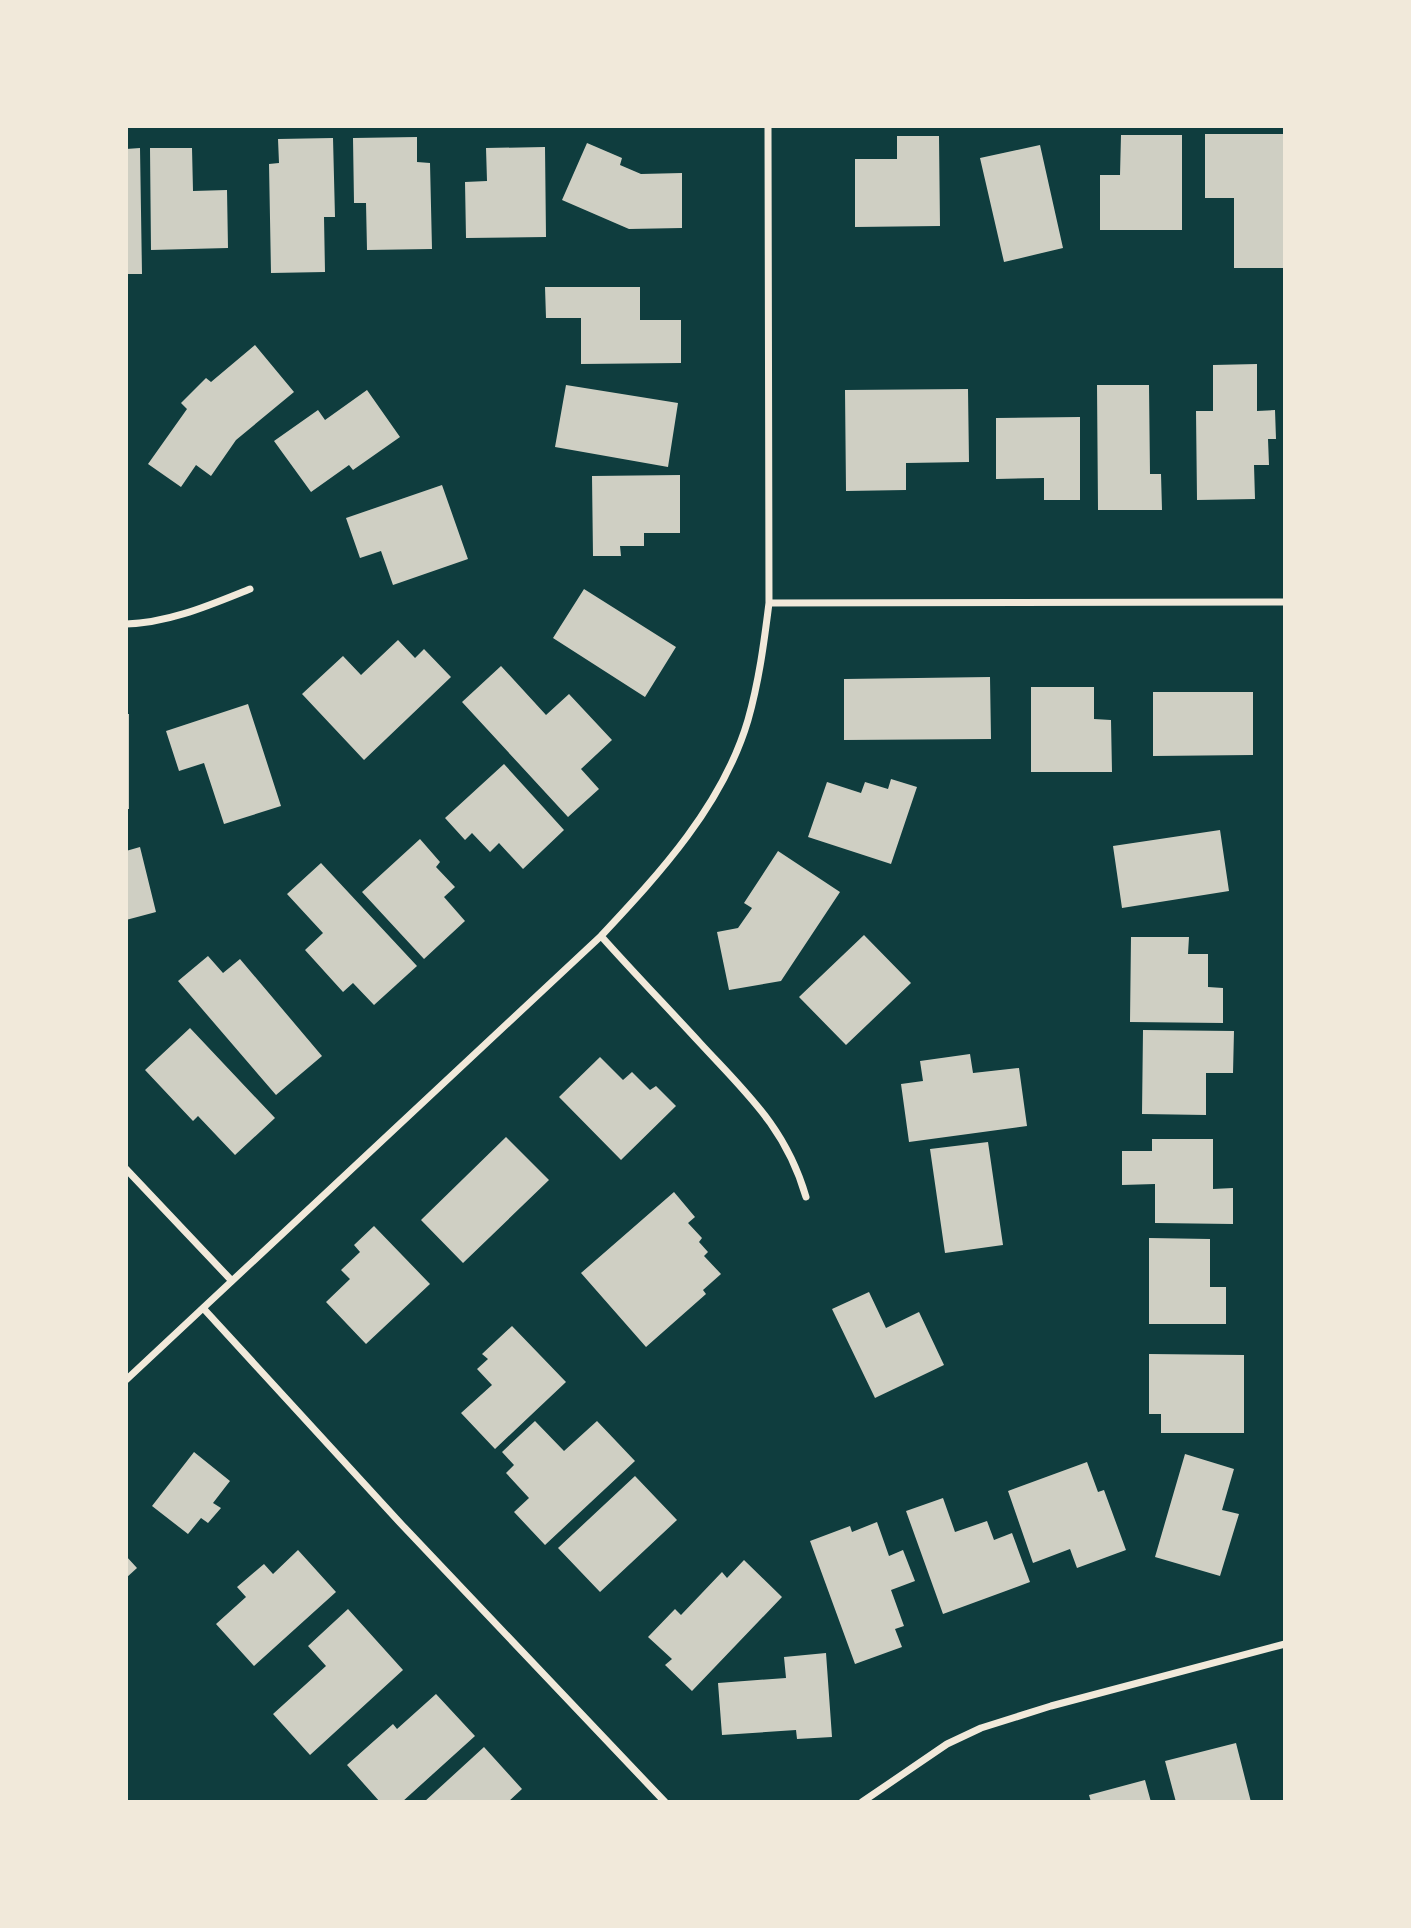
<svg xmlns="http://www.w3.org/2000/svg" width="1411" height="1928" font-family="'Asap Condensed',sans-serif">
	<rect width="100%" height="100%" fill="#0f3d3e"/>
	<!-- building -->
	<path fill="#cfcfc3" d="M 1205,134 L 1285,134 L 1285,268 L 1234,268 L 1234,198 L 1205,198 Z
		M 1121,135 L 1182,135 L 1182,230 L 1100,230 L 1100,175 L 1120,175 Z
		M 897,136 L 939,136 L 940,226 L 855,227 L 855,159 L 897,159 Z
		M 417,137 L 417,162 L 430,163 L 432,249 L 367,250 L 366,203 L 354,203 L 353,138 Z
		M 333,138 L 335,217 L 324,217 L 325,272 L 271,273 L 269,164 L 279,163 L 278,139 Z
		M 587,143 L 622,158 L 620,165 L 641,174 L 682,173 L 682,228 L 629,229 L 562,200 Z
		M 1040,145 L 1063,248 L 1004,262 L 980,158 Z
		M 545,147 L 546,237 L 466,238 L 465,182 L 487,181 L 486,148 Z
		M 140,148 L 142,274 L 126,274 L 126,149 Z
		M 150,148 L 192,148 L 193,191 L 227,190 L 228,248 L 151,250 Z
		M 545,287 L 640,287 L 640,320 L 681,320 L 681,363 L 581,364 L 581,318 L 546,318 Z
		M 255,345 L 294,392 L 236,440 L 211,476 L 196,465 L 181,487 L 148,464 L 187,409 L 181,403 L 206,378 L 211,382 Z
		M 1257,364 L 1257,411 L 1275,410 L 1276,439 L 1268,439 L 1269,465 L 1254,465 L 1255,499 L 1197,500 L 1196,411 L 1213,411 L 1213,365 Z
		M 566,385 L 678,403 L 668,467 L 555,447 Z
		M 1097,385 L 1149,385 L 1150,474 L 1161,474 L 1162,510 L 1098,510 Z
		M 968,389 L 969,462 L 906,463 L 906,490 L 846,491 L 845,390 Z
		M 367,390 L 400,437 L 353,470 L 349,465 L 311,492 L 274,441 L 318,410 L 325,420 Z
		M 1080,417 L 1080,500 L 1044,500 L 1044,478 L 996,479 L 996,418 Z
		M 680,475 L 680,533 L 644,533 L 644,546 L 620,546 L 621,556 L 593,556 L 592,476 Z
		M 442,485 L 468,559 L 393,585 L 381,551 L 360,558 L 346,518 Z
		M 584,589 L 676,647 L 645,697 L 553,638 Z
		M 398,640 L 415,658 L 424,649 L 451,677 L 364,760 L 302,694 L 343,656 L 361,675 Z
		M 501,666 L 546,715 L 569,694 L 612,740 L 581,769 L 599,789 L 568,817 L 462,702 Z
		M 990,677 L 991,739 L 844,740 L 844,679 Z
		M 1031,687 L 1094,687 L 1094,719 L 1111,720 L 1112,772 L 1031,772 Z
		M 1153,692 L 1253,692 L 1253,755 L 1153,756 Z
		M 248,704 L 281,806 L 224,824 L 204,763 L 179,771 L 166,731 Z
		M 126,714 L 129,714 L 129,809 L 126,809 Z
		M 504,764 L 564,830 L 523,869 L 499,843 L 490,852 L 472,833 L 465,840 L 445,818 Z
		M 891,779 L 917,787 L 891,864 L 808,837 L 827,782 L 861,793 L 865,782 L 888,789 Z
		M 1220,830 L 1229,891 L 1122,908 L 1113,846 Z
		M 420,839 L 440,862 L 436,867 L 455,887 L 444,897 L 465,921 L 424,959 L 362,892 Z
		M 140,847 L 156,912 L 126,920 L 126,851 Z
		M 778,851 L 840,892 L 781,981 L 729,990 L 717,932 L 738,928 L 752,908 L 744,903 Z
		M 321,863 L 417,966 L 374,1005 L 353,983 L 343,992 L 305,950 L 323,933 L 287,894 Z
		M 864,935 L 911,983 L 846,1045 L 799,997 Z
		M 1131,937 L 1189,937 L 1188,954 L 1208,954 L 1208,987 L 1223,988 L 1223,1023 L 1130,1022 Z
		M 208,956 L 223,973 L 240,959 L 322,1056 L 276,1095 L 178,981 Z
		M 190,1028 L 275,1118 L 235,1155 L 198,1116 L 193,1121 L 145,1070 Z
		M 1143,1030 L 1234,1031 L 1233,1073 L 1206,1073 L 1206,1115 L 1142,1114 Z
		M 970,1054 L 973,1073 L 1019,1068 L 1027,1126 L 909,1142 L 901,1084 L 923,1081 L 920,1061 Z
		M 600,1057 L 623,1080 L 632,1072 L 650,1090 L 656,1086 L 676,1106 L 621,1160 L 559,1097 Z
		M 506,1137 L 549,1180 L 463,1263 L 421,1220 Z
		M 1152,1139 L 1213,1139 L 1213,1189 L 1233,1188 L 1233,1224 L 1155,1223 L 1155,1184 L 1122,1185 L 1122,1151 L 1152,1151 Z
		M 988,1142 L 1003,1245 L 945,1253 L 930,1149 Z
		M 674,1192 L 695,1217 L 688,1223 L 702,1238 L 699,1242 L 708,1252 L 704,1256 L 721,1274 L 703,1290 L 706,1294 L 646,1347 L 581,1273 Z
		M 374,1226 L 430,1284 L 366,1344 L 326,1302 L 350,1279 L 341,1270 L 360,1252 L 354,1245 Z
		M 1149,1238 L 1210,1239 L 1210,1287 L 1226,1287 L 1226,1324 L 1149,1324 Z
		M 869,1292 L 886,1328 L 919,1312 L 944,1365 L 875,1398 L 832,1309 Z
		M 512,1326 L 566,1382 L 495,1449 L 461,1413 L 492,1385 L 477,1369 L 488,1359 L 482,1354 Z
		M 1149,1354 L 1244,1355 L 1244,1433 L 1161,1433 L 1161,1414 L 1149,1414 Z
		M 535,1421 L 564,1451 L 597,1421 L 635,1461 L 545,1545 L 514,1512 L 529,1498 L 506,1473 L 514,1465 L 502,1452 Z
		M 194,1452 L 230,1481 L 213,1503 L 221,1508 L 208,1523 L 201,1518 L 188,1534 L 152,1506 Z
		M 1185,1454 L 1234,1469 L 1222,1510 L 1239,1514 L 1220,1576 L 1155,1557 Z
		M 1087,1462 L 1098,1492 L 1104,1490 L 1126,1550 L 1077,1568 L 1070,1549 L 1033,1563 L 1008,1491 Z
		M 635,1476 L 677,1520 L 600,1592 L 558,1548 Z
		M 943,1498 L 955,1532 L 987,1521 L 994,1540 L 1012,1533 L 1030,1582 L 943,1614 L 906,1511 Z
		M 877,1522 L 889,1556 L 903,1550 L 915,1581 L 891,1590 L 904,1626 L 895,1629 L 902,1647 L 855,1664 L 810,1541 L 850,1526 L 852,1532 Z
		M 298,1550 L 336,1592 L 254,1666 L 216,1624 L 246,1597 L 237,1587 L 264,1564 L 273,1574 Z
		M 126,1556 L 137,1568 L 126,1578 Z
		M 744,1560 L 782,1597 L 692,1691 L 665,1665 L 672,1659 L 648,1637 L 675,1609 L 681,1615 L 722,1572 L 727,1578 Z
		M 348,1609 L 403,1670 L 310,1755 L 273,1714 L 326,1666 L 308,1646 Z
		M 826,1653 L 832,1737 L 797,1739 L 796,1730 L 722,1735 L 718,1683 L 786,1678 L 784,1657 Z
		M 436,1694 L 475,1736 L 402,1802 L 380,1802 L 347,1765 L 393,1724 L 397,1729 Z
		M 1236,1743 L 1251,1802 L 1176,1802 L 1165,1761 Z
		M 484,1747 L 522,1789 L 508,1802 L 424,1802 Z
		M 1145,1780 L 1151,1802 L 1091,1802 L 1089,1795 Z"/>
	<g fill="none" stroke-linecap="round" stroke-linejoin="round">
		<!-- minor -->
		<path stroke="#f1e9da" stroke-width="7" d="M 769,603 L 1285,602
			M 126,624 C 169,623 210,605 250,589
			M 601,936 C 633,972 667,1007 700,1043 C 747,1094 786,1128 806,1197
			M 126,1169 L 232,1281
			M 203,1308 L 403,1526 L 665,1802
			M 126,1380 L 601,936 C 660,873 723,805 748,720 C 759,681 764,643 769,603 L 768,126
			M 862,1802 L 947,1744 L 981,1728 L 1051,1706 L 1285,1644"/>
	</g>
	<!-- border -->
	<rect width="1411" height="1928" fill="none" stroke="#f1e9da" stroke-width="256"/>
</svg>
